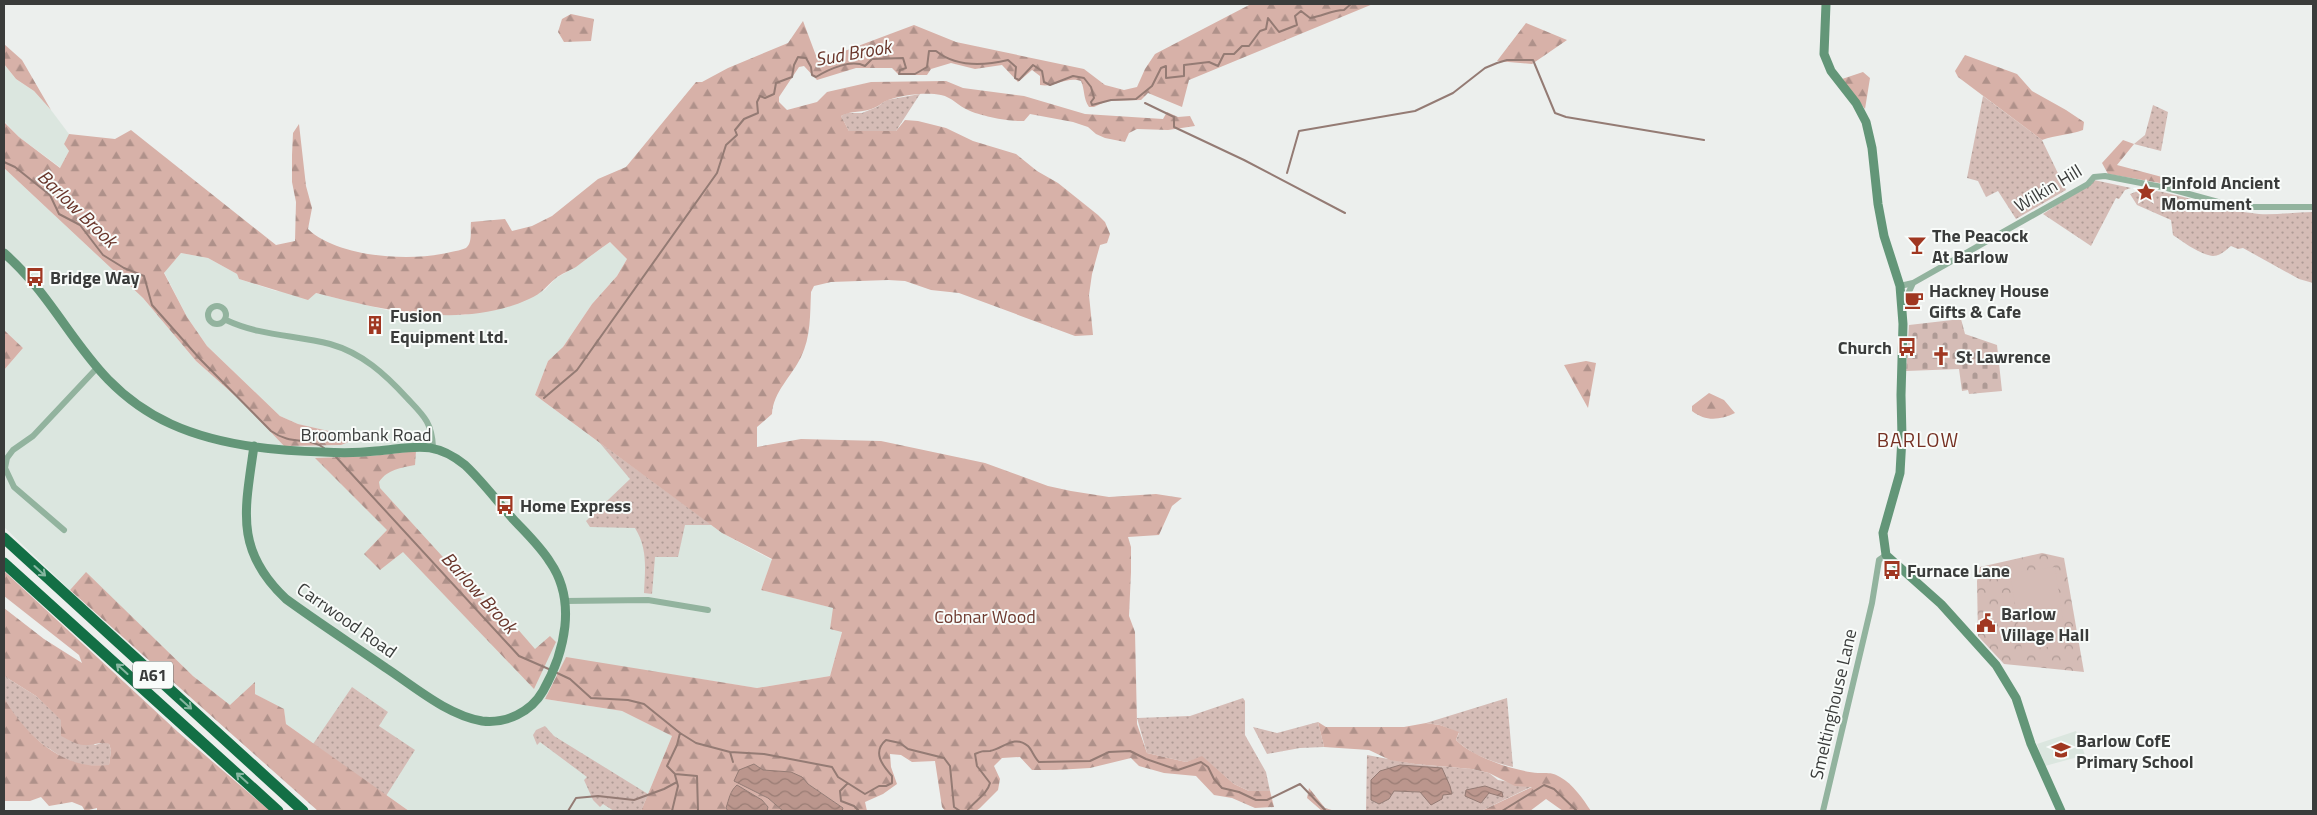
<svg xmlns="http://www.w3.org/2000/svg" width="2317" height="815" font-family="'Titillium Web',sans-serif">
	<defs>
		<pattern id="grass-dots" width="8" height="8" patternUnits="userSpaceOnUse" patternTransform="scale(1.25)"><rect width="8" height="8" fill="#d5bcb6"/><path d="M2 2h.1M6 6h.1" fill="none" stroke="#ae9a95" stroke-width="1.8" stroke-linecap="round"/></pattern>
		<pattern id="forest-firs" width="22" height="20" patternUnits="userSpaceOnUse" patternTransform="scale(1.25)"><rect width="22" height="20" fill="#d7b1a8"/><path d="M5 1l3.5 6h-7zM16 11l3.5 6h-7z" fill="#af918a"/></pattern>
		<pattern id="cemetery-stones" width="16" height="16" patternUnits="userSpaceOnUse" patternTransform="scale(1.25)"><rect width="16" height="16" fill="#d5bcb6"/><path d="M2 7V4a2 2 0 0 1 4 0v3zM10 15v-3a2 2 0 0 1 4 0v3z" fill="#ae9a95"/></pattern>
		<pattern id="park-crowns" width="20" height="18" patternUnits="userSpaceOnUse" patternTransform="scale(1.25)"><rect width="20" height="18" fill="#d5bcb6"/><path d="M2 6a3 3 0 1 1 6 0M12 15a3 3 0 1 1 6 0" fill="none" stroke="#ae9a95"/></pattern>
		<pattern id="water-waves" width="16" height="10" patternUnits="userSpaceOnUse" patternTransform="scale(1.25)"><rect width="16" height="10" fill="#bb968d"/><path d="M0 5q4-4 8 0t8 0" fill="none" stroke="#997c74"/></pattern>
	</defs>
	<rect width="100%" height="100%" fill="#ecefed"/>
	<!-- built -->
	<path fill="#dbe6df" d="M 4,64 L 16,79 L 34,91 L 51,110 L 69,134 L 64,144 L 69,151 L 61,168 L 19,137 L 4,121 Z
		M 4,168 L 143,298 L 196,361 L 242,402 L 284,446 L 341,445 L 358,438 L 298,424 L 280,416 L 207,346 L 187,317 L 164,272 L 181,253 L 208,258 L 237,274 L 239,279 L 276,291 L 315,293 L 399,313 L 465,315 L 545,290 L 556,278 L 574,268 L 610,242 L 627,259 L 617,276 L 592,304 L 563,347 L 548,361 L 535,395 L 722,533 L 772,560 L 761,590 L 834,608 L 842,631 L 830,676 L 757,688 L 566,658 L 545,699 L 622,711 L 672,736 L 641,811 L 409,811 L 286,724 L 284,710 L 255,694 L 255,683 L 231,706 L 193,676 L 86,573 L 70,590 L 4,527 L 4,370 L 23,348 L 4,330 Z
		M 2076,731 L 2085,755 L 2045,766 L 2037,744 Z"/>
	<!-- grass -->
	<path fill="url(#grass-dots)" fill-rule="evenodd" d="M 920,94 L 896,131 L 849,131 L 841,116 L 847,113 L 862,113 L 877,107 L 887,100 Z
		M 1983,96 L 2042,140 L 2066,190 L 2016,219 L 1998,191 L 1986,197 L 1978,181 L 1967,178 Z
		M 2153,105 L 2168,112 L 2161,151 L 2134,144 L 2145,135 Z
		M 2094,180 L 2131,188 L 2125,190 L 2119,199 L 2116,198 L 2091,246 L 2043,214 Z
		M 2143,189 L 2143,194 L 2148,195 L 2150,190 C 2187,195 2222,211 2259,214 C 2277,215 2296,212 2313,212 L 2313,283 L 2299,279 L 2243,248 L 2238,249 L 2231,246 C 2226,250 2220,256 2213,256 C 2201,255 2183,242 2173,235 L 2171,220 L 2137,205 L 2130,194 Z
		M 599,442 L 712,525 L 685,525 L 678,557 L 655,557 L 652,594 L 644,593 C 645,569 648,549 635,528 L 590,527 L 586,521 L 630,479 Z
		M 4,676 L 36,696 L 62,720 L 95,745 L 105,742 L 109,744 L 111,750 L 109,766 C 101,765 90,766 82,765 C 55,758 14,725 4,699 C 2,693 4,683 4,676 Z
		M 352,687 L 388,712 L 379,726 L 415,750 L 386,796 L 313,744 Z
		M 1243,698 L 1245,701 L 1245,735 L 1266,772 L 1270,791 L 1249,791 L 1234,784 L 1202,757 L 1186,762 L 1147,753 L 1137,718 L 1190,716 Z
		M 1507,698 L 1513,767 C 1494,763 1470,754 1456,740 L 1459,733 L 1440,725 L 1426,723 Z
		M 1318,722 L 1324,747 L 1300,748 L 1267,754 L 1253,727 L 1277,733 Z
		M 545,726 L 554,736 L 648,794 L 641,811 L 614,811 L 603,804 L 600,807 L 593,800 L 584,780 L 587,777 L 540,742 L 537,745 L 533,735 L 536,730 Z
		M 1367,755 L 1415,764 L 1472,769 L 1489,773 L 1498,780 L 1533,786 L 1481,811 L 1366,811 ZM 1371,780 L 1443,795 L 1427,798 L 1420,792 L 1394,791 L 1389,799 L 1378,804 L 1371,800 Z"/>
	<!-- forest -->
	<path fill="url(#forest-firs)" d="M 1251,4 L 1373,4 L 1189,80 L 1182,107 L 1148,93 L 1141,100 L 1107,101 L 1094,107 L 1089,107 C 1083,98 1085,90 1081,81 C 1066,76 1055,88 1040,85 L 1040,76 L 1032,70 L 1018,82 L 1002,65 L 975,69 L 951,63 L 931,69 L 927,75 L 899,75 L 892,68 L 856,68 L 817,80 L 804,66 L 799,67 L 779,97 L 779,102 L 787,110 L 817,102 L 827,92 L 871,82 L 946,81 L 963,88 L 1024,96 L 1085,114 L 1163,119 L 1167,112 L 1178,117 L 1190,116 L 1195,126 L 1168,130 L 1137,129 L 1129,133 L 1125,142 L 1105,138 L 1096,134 L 1088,127 L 1073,122 L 1030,114 L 1024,121 C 1011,122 980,116 968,110 C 958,106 952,97 941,95 C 926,92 902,95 888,100 C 883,102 879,106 874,108 C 863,113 851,110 841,116 L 849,131 L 896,131 L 905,120 L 918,121 L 946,128 L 973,141 L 1016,154 L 1037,171 L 1058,183 L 1098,215 L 1105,222 L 1110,234 L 1107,243 L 1100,245 L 1092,274 L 1089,295 L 1093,335 L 1075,336 L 959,293 L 931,290 L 905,281 L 888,280 L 831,282 L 814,286 L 811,292 C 810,314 811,337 801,357 C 792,376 773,392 772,414 L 757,427 L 757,447 L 801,439 L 881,441 L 985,463 L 1048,486 L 1071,491 L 1109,497 L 1156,494 L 1182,498 L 1172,506 L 1159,535 L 1128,537 L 1131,547 L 1131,572 L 1129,616 L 1135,632 L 1137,724 L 1147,753 L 1186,762 L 1202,756 L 1234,784 L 1249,791 L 1270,791 L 1274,807 L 1255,808 L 1232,798 L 1214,795 L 1196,776 L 1164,773 L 1139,766 L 1131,758 L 1090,768 L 1056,770 L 1032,770 L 1020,757 L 1002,758 L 994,766 L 1000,779 L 998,790 L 980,808 L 976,811 L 945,811 L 942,807 L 935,761 L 912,762 L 901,755 L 890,754 L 891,767 L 897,784 L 883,794 L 865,802 L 867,811 L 842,811 L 843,808 L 808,784 L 801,777 L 763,770 L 754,764 L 735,781 L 768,798 L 783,811 L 767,811 L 768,807 L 762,800 L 737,785 L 726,808 L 728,811 L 641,811 L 672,736 L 622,711 L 545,699 L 566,657 L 757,688 L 830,676 L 842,632 L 830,629 L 833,608 L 761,590 L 772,559 L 722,533 L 535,395 L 548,361 L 563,347 L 592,304 L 617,276 L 627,259 L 610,242 C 598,250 587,259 576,267 C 569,271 561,274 556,278 C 545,287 543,293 529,299 C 462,330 383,310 316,293 L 308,300 L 239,279 L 237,274 L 208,258 L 181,253 L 164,273 L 187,317 L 207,346 L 280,416 L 298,424 L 359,438 L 341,445 L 284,446 L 242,402 L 196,361 L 143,298 L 4,168 L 4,122 L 19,137 L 60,168 L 69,151 L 64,144 L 69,134 L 115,139 L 131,130 L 276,245 L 295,241 L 296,202 L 292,182 L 292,155 L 293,133 L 299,124 L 306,186 L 312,208 L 308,229 C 338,258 413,262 451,252 C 455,251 462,250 466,248 C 473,243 470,229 471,222 L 505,219 L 512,231 L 532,226 L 552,216 L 598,179 L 626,167 L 696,82 L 702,82 L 728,68 L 788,43 L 803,21 L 818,61 L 914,25 L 956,42 L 1084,69 L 1105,85 L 1124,90 L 1137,87 L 1145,69 L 1155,54 Z
		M 571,14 L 594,19 L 591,41 L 564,42 L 558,32 L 562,19 Z
		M 1526,23 L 1567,40 L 1532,64 L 1497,61 Z
		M 4,44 L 22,60 L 51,110 L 34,91 L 16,79 L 4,64 Z
		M 1965,55 L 2017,74 L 2032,91 L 2066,110 L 2084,122 L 2083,130 C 2069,135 2056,135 2042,140 L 1958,77 L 1955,71 Z
		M 1863,72 L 1870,78 L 1865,109 L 1842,79 Z
		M 2123,140 L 2134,144 L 2117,165 L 2162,177 L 2160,183 L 2108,174 L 2102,163 Z
		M 4,330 L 23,348 L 4,370 Z
		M 1586,361 L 1596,363 L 1588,408 L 1564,365 Z
		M 1709,393 L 1724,400 L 1735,413 C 1720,420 1706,422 1692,411 L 1692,406 Z
		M 416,451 L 415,465 C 401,468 388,469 379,482 L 380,488 L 504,624 L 509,619 L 535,649 L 550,636 L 556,642 L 534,689 L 403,552 L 380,570 L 364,554 L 387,530 L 315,458 L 371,456 Z
		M 4,571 L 178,732 L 270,811 L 97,811 L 97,808 L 85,811 L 82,806 L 72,802 L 49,806 L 41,797 L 30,801 L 4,801 L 4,698 C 20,726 48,756 82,764 C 90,766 100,765 109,765 L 111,750 L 109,744 C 102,741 92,746 84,745 C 76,745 68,739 61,736 L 61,720 L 36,696 L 4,676 L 4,608 L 44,639 L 82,663 L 79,655 L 4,596 Z
		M 86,572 L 193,676 L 230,705 L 255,682 L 255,694 L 284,709 L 286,724 L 409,811 L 318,811 L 70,590 Z
		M 1318,722 L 1326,727 L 1404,727 L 1426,723 L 1440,725 L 1459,732 L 1456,740 C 1473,757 1514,771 1538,773 C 1546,773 1553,772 1560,777 C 1573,784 1583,799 1591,811 L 1563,811 L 1546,799 L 1530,811 L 1481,811 L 1532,787 L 1515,786 L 1489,773 L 1472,769 L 1415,764 L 1390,760 L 1369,750 L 1324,747 Z
		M 1309,788 L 1325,808 L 1335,811 L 1322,811 L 1307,798 Z"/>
	<!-- cemetery -->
	<path fill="url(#cemetery-stones)" d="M 1961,319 L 1965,334 L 1997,345 L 2002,391 L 1969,394 L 1968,390 L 1962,391 L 1959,369 L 1906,371 L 1909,325 Z"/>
	<!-- park -->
	<path fill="url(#park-crowns)" d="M 2042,553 L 2064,558 L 2084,672 L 2004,664 L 1978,636 L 1977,581 L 1980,567 Z"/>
	<!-- pitch -->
	<path fill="#d5bcb6" d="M 2055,567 L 2067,644 L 2022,651 L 2010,573 Z"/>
	<!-- water -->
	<path fill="url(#water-waves)" stroke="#947b74" d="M 754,764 L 763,770 L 791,772 L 802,777 L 808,784 L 843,808 L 842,811 L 783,811 L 768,798 L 734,781 L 739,770 Z
		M 1400,765 L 1442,768 L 1450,786 L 1452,794 L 1443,795 L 1442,799 L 1431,805 L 1420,792 L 1394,791 L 1389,799 L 1379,804 L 1371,800 L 1371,780 L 1380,771 Z
		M 737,785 L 762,800 L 768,807 L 767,811 L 728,811 L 726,808 C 729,799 730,791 737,785 Z
		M 1485,786 L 1502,792 L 1503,797 L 1489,793 L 1481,803 L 1465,796 L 1466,790 Z"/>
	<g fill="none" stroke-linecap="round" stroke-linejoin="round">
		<!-- stream -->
		<path stroke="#947b74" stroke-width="2" d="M 1145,103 L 1174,117 L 1174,127 L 1244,160 L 1345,213
			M 4,162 L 15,167 L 50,195 L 59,214 L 80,225 L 103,255 L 124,268 L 144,276 L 152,305 L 200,359 L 271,431 C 292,446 307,436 324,448
			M 1287,173 L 1299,131 L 1415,111 L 1453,93 L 1485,68 L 1497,63 L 1507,60 L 1533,60 L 1555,113 L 1566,117 L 1704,140
			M 544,398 L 577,370 L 717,173 L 726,145 L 737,135 L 735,130 L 744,119 L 758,113 L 757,102 L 760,96 L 765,98 L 774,94 L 776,83 L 792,77 L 794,65 L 798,57 L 806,58 L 811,67 L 812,75 L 816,77 C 829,69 851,59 865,66 L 872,59 L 903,58 L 906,68 L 900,70 L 899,74 L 915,74 L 927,67 L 929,51 L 936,51 C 956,67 983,66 1008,60 L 1016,67 L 1015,78 L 1019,80 L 1033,65 L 1042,71 L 1044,82 L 1050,85 L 1073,76 L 1084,78 L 1091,87 L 1094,98 L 1091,102 L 1092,105 L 1111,100 L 1136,99 L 1152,86 L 1161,68 L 1166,66 L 1166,78 L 1184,76 L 1184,65 L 1209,62 L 1218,66 L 1224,54 L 1234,54 L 1242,46 L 1249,46 L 1260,31 L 1266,29 L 1268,18 L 1279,32 L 1297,25 L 1295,16 L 1301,11 L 1310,18 C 1323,16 1332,10 1344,10 L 1351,4
			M 336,457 L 519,656 L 551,670
			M 555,672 L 570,679 L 591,698 L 628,700 L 644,704 L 680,733 L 696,743 L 730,752 L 764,754 L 832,767 L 838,777 L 865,794 L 879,786 L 886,786 L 892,783 L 892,776 C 882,765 872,752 886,740 L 900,743 L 908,749 L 944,758 L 950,766 L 954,807 L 960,811
			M 680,733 L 677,745 L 667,766 L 675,774 L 697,776 L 698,811
			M 730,752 L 733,762
			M 847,784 L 840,791 L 841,801 L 854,806 L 859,811
			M 568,811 L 576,798 L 598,796 L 634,800 L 664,789 L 677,782
			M 672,811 L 678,786 L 675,775
			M 967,811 C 974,801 987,795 990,783 L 977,766 L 975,754 C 981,751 983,751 990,751 C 1003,749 1014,734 1028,746 C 1032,750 1034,757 1039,762 L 1090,761 L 1109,752 L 1130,751 L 1146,759 L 1178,770 L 1201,762 L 1208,767 L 1214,779 L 1222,788 L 1239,792 L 1256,800 L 1267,800 L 1300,784 L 1326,811
			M 1502,811 L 1544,785 L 1554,789 L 1577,811"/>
		<!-- street -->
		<path stroke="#92b39e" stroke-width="6" d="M 1900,286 L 1913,283 L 2088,184 L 2094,177 L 2105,176 L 2167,188 L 2229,205 L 2249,207 L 2313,207
			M208 315a9 9 0 1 1 18 0a9 9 0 1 1-18 0Z
			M 1902,307 L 1913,283
			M 226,320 C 260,336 295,335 330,344 C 362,353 385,374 407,398 C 423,415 432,422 433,447
			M 64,530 L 14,487 L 5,468 L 7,458 L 13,450 L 33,436 L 96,369
			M 565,601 L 648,600 L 708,610
			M 1823,811 L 1872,603 L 1879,560 L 1886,555"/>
		<!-- secondary -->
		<path stroke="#639678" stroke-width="9" d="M 1826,4 L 1824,54 L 1831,71 L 1856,103 L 1866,122 L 1872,148 L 1878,204 L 1884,236 L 1900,286 L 1903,324 L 1901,395 L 1902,437 L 1900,473 L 1883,533 L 1886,555 L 1941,604 L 1996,665 L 2016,698 L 2031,744 L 2061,811
			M 4,253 C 69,310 84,384 171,424 C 217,445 272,451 323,452 C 340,453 358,453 376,451 C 413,448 433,439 465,465 C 482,481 497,501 513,519 C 526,533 540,546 550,562 C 577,601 565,652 543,691 C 531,712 506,724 482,721 C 447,715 415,687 386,668 C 353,645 319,623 286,599 C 234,550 245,510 254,446"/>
		<!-- highway -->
		<path stroke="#136f45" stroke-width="11" d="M 4,538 L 303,811
			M 4,563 L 278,811"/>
	</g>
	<!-- one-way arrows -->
	<defs><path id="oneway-shaft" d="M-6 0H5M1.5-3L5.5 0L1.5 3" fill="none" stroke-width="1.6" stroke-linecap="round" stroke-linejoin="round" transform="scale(1.25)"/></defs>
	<g stroke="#86b6a0">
		<use href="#oneway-shaft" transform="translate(40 571) rotate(42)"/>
		<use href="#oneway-shaft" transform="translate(122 669) rotate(-138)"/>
		<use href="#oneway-shaft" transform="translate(186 704) rotate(42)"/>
		<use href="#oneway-shaft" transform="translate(242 778) rotate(-138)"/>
	</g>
	<!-- icons -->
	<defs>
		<g id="sight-bare" transform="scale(1.5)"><path d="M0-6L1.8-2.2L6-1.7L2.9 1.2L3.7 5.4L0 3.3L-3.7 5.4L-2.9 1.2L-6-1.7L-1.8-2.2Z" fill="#a03721" stroke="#f9fcfa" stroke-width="2.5" paint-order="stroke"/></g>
		<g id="bar-bare" transform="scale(1.5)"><path d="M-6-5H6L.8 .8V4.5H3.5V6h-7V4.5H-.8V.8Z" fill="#a03721" stroke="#f9fcfa" stroke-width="2.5" paint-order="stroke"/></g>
		<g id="bus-bare" transform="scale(1.5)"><path d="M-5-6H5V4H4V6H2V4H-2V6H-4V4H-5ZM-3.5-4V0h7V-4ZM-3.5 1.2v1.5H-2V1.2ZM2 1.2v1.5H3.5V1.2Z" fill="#a03721" stroke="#f9fcfa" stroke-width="2.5" paint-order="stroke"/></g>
		<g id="cafe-bare" transform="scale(1.5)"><path d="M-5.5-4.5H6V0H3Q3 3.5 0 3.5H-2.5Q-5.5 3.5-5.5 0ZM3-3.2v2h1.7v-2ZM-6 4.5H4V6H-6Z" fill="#a03721" stroke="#f9fcfa" stroke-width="2.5" paint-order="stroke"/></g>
		<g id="building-bare" transform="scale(1.5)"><path d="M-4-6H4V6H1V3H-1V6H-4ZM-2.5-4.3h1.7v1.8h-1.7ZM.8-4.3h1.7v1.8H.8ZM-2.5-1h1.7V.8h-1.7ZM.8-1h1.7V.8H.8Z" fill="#a03721" stroke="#f9fcfa" stroke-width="2.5" paint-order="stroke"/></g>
		<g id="church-bare" transform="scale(1.5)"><path d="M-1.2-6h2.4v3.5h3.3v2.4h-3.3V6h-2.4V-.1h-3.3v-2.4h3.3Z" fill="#a03721" stroke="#f9fcfa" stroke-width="2.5" paint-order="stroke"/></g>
		<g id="civic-bare" transform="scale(1.5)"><path d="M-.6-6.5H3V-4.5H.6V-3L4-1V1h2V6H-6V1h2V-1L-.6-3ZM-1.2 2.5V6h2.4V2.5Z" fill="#a03721" stroke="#f9fcfa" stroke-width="2.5" paint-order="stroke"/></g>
		<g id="school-bare" transform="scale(1.5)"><path d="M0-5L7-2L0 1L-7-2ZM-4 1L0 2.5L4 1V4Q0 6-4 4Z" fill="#a03721" stroke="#f9fcfa" stroke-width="2.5" paint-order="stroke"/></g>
	</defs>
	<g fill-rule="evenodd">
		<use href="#sight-bare" x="2146" y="192"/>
		<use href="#bar-bare" x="1917" y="245"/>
		<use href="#bus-bare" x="35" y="277"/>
		<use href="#cafe-bare" x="1914" y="300"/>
		<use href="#building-bare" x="375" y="325"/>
		<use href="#bus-bare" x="1907" y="347"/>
		<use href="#church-bare" x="1941" y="356"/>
		<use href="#bus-bare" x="505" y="505"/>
		<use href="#bus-bare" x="1892" y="570"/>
		<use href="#civic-bare" x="1986" y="623"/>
		<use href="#school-bare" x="2061" y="750"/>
	</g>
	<g text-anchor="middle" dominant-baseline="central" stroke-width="4" stroke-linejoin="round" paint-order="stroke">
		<!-- shield labels -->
		<rect fill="#f9fcfa" stroke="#737674" stroke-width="1" x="133" y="661.5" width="40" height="27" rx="4"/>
		<g font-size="16" font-weight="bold" fill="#3a3c3b">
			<text x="153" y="675">A61</text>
		</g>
		<!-- poi labels -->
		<g font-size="18" font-weight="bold" fill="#3a3c3b" stroke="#f9fcfa" text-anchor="start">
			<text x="2161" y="182">Pinfold Ancient<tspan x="2161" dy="21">Momument</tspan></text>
			<text x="1932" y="235">The Peacock<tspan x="1932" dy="21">At Barlow</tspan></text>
			<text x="50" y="277">Bridge Way</text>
			<text x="1929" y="290">Hackney House<tspan x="1929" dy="21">Gifts &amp; Cafe</tspan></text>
			<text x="390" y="315">Fusion<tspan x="390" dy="21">Equipment Ltd.</tspan></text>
			<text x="1892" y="347" text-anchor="end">Church</text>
			<text x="1956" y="356">St Lawrence</text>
			<text x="520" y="505">Home Express</text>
			<text x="1907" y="570">Furnace Lane</text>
			<text x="2001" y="613">Barlow<tspan x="2001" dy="21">Village Hall</tspan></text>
			<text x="2076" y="740">Barlow CofE<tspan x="2076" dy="21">Primary School</tspan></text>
		</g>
		<!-- street labels -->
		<g font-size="18" fill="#3a3c3b" stroke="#f9fcfa">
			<text transform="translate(2048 188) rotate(-31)">Wilkin Hill</text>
			<text x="366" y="434">Broombank Road</text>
			<text transform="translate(347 620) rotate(35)">Carrwood Road</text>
			<text transform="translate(1833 704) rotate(-77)">Smeltinghouse Lane</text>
		</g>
		<!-- park labels -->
		<g font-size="18" fill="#6d392e" stroke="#f9fcfa">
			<text x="985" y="616">Cobnar Wood</text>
		</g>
		<!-- water labels -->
		<g font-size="19" font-style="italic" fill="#69352a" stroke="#f9fcfa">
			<text transform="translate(853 52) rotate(-10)">Sud Brook</text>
			<text transform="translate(78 208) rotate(44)">Barlow Brook</text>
			<text transform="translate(480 592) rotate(48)">Barlow Brook</text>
		</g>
		<!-- quarter labels -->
		<g font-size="20" letter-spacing="1" fill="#763123" stroke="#f9fcfa">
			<text x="1918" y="439">BARLOW</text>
		</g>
	</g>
	<!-- border -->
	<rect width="2317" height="815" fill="none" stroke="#3a3c3b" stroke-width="10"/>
</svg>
